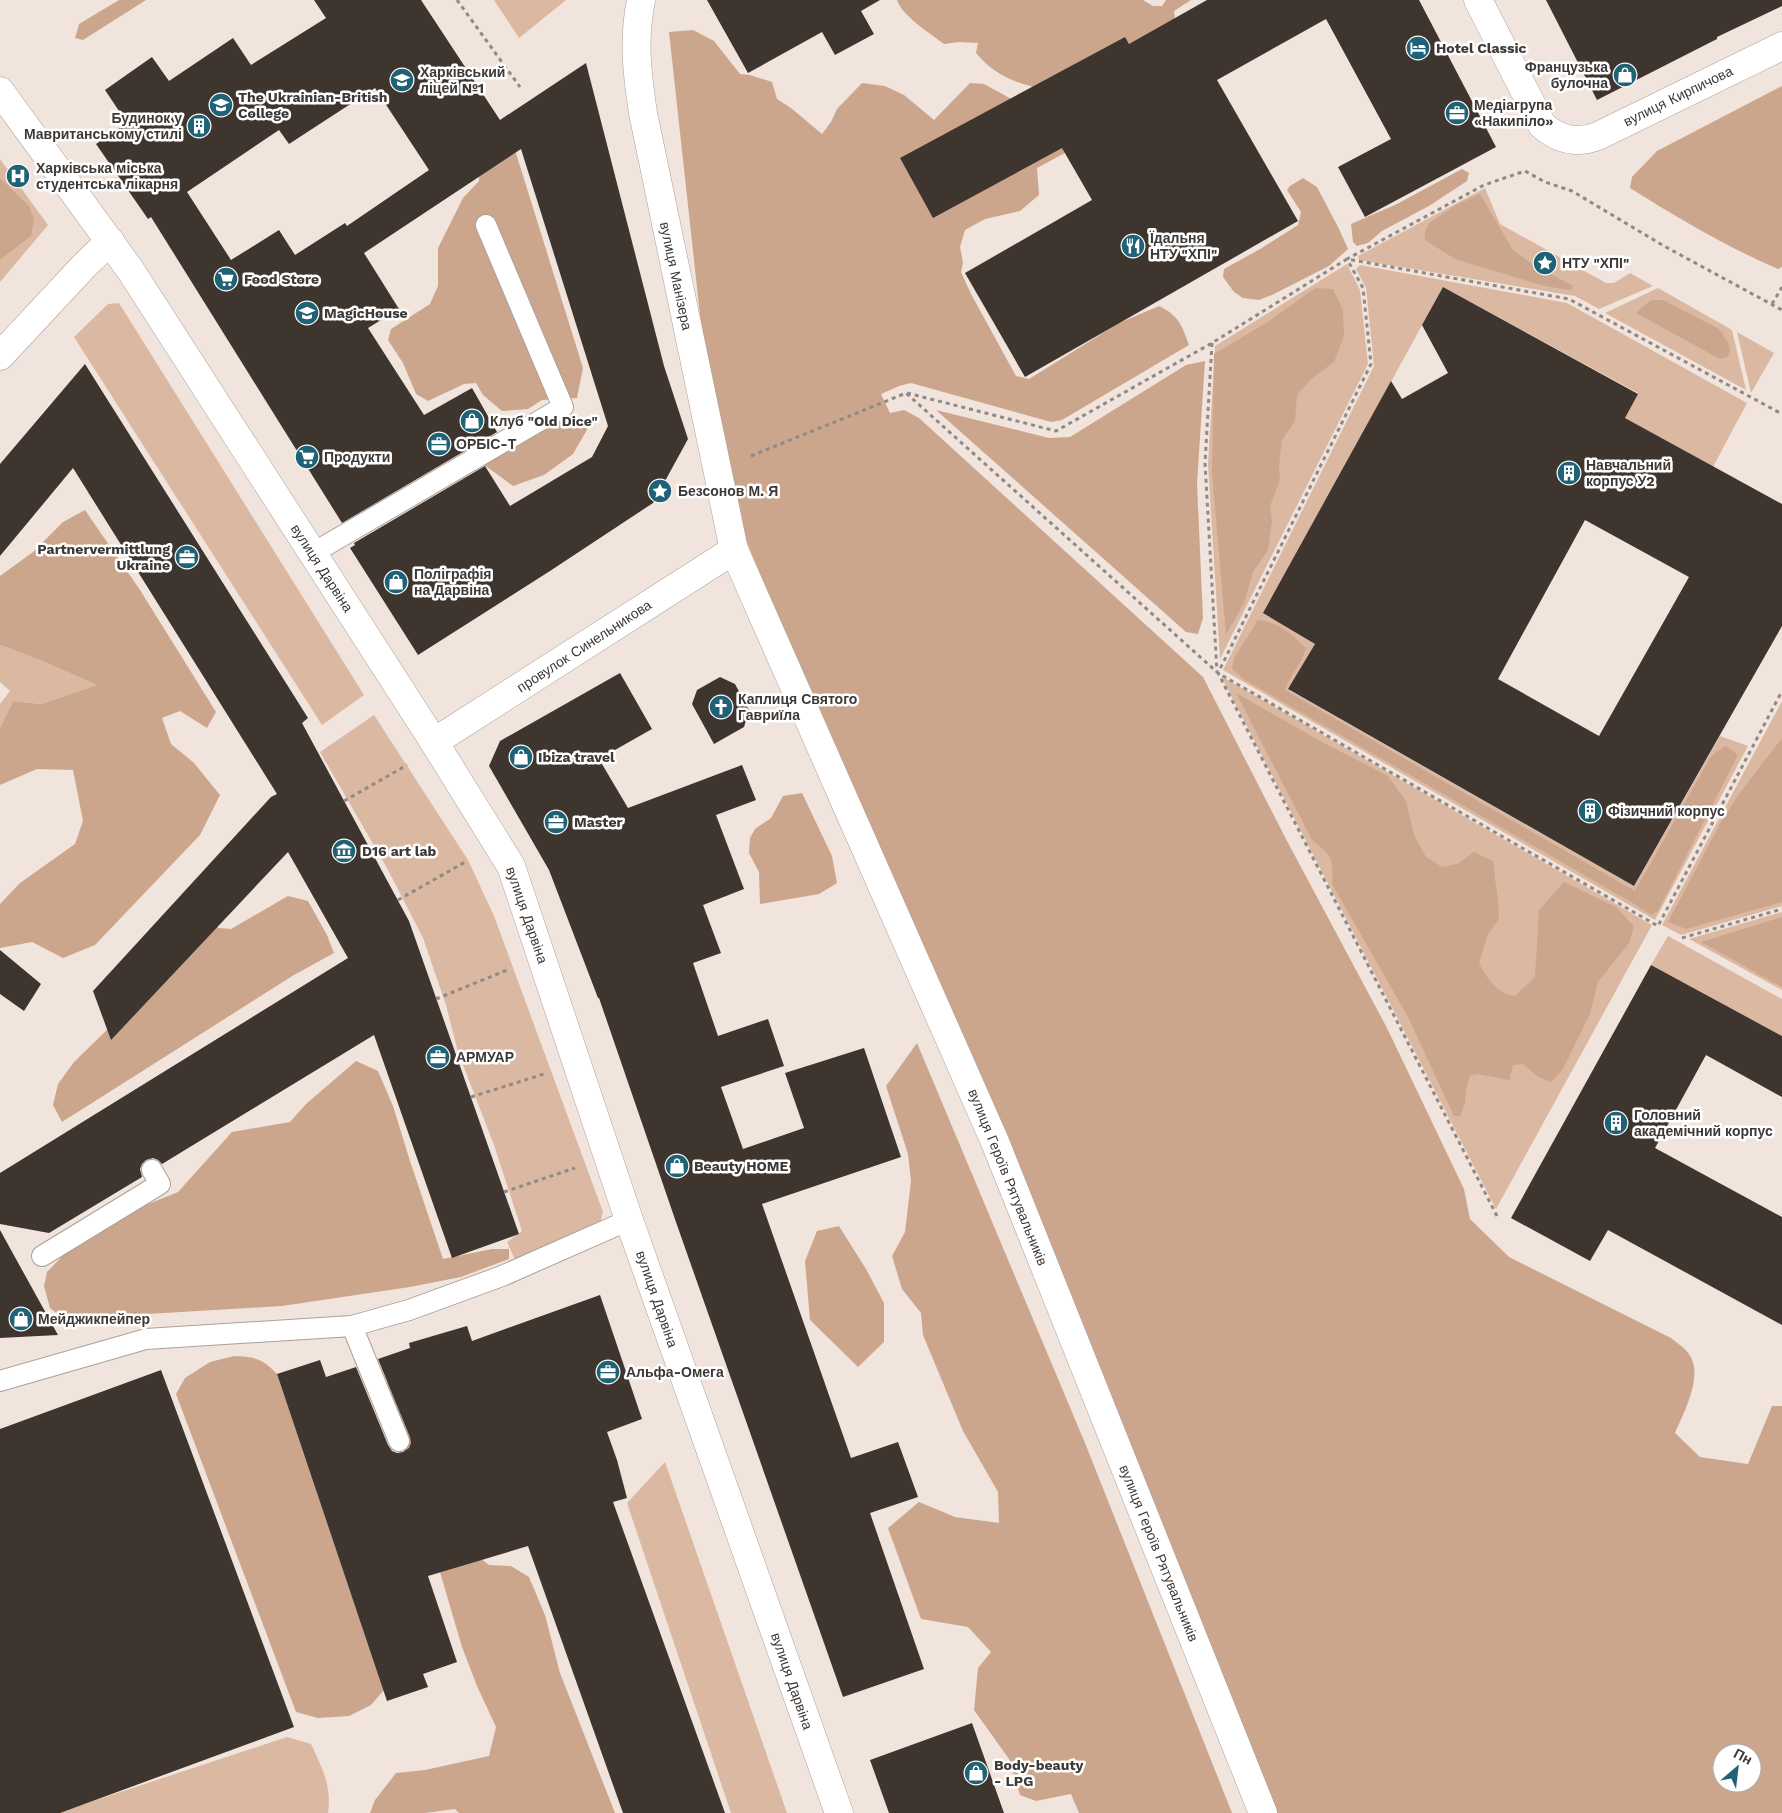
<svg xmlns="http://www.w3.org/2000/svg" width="1782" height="1813" font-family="'Work Sans',sans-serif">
	<rect width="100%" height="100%" fill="#f0e4dd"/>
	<!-- green -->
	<path fill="#dbb8a1" d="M 494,0 L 566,0 L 519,38 Z
		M 0,159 L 48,225 L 0,282 Z
		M 1485,188 L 1500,224 L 1606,283 L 1614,283 L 1630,273 L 1653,286 L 1599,309 L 1575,296 L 1359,260 L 1358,256 Z
		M 1347,264 L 1360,290 L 1368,364 L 1220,659 L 1208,464 L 1215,346 Z
		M 1360,265 L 1567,303 L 1747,403 L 1713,467 L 1625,418 L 1638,393 L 1443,287 L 1264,613 L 1315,644 L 1289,690 L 1634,886 L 1720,736 L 1748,746 L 1655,920 L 1223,670 L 1374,366 L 1366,288 L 1356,269 Z
		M 1658,288 L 1732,330 L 1746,390 L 1605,313 Z
		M 119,303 L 364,695 L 322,725 L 74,337 L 108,304 Z
		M 1737,332 L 1774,353 L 1751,393 Z
		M 0,645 L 42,661 L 97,685 L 41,704 L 13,701 L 0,728 L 0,704 L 10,691 L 0,682 Z
		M 1221,676 L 1652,925 L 1496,1209 Z
		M 1782,701 L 1782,906 L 1681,935 L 1662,925 Z
		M 374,715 L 468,860 L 494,916 L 603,1212 L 599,1228 L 517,1264 L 507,1242 L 522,1231 L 494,1145 L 458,1052 L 446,1005 L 423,938 L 387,868 L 320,752 Z
		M 1782,912 L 1782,990 L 1689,939 Z
		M 1668,936 L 1782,999 L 1782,1036 L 1651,965 Z
		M 665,1462 L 787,1813 L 731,1813 L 627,1503 Z
		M 287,1737 L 311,1744 C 322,1768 332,1785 328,1813 L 57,1813 Z"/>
	<!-- forest -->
	<path fill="#cca68c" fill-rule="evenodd" d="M 119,0 L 146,0 L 83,40 L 75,38 L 79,24 Z
		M 897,0 L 1143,0 L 1153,6 L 1162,6 L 1166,0 L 1191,0 L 1174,11 L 1176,29 L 1074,148 L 1037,168 L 1039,195 L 1020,211 L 985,219 L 965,230 L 960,247 L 963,262 L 961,272 L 971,294 L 1016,376 L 1029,379 L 1119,323 L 1159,306 C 1179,316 1182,325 1189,345 L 1062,420 L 1051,422 L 911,383 L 899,386 L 881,394 L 890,413 L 904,410 L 919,418 L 1203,677 L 1286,839 L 1387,1028 L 1464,1189 L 1470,1219 L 1509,1257 L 1671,1338 C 1677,1343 1685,1348 1689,1354 C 1704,1375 1684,1412 1675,1433 L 1700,1457 L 1748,1464 L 1772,1406 L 1782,1406 L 1782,1813 L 1263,1813 L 995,1142 L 717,470 L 669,32 L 693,30 L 714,41 L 740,74 L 750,75 L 772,82 L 777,99 L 791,108 L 822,134 L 831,122 L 837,109 L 862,83 L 885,86 L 904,95 L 934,120 L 970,83 L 984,84 L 1026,107 L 1055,92 C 1022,85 998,79 976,53 L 978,43 L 959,42 L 944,44 C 931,34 902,16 897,0 ZM 1722,1753 L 1752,1753 L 1752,1783 L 1722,1783 Z
		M 1782,86 L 1782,267 L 1778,269 C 1727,247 1678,218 1630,188 L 1632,177 L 1657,151 Z
		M 515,150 L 583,368 L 577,398 L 542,400 L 528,409 L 502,411 L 483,395 L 476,383 L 464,384 L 428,401 L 416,394 L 403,363 L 388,340 L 391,329 L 430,304 L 438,286 L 438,248 L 463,198 L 479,181 L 480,160 Z
		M 1462,169 L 1469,173 L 1467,181 L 1429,206 L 1382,231 L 1368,243 L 1357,246 L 1353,242 L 1351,224 L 1397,204 Z
		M 0,178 L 29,206 L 34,219 L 31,236 L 0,260 Z
		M 1303,178 L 1317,187 L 1339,229 L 1348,249 L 1329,266 L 1272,295 L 1259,300 L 1243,298 L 1234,292 L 1223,277 L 1224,269 L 1260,249 L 1298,225 L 1301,212 L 1287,190 L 1290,186 Z
		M 1480,194 L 1513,250 L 1531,263 L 1573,286 L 1571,290 L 1544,286 L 1455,259 L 1425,240 L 1425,232 L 1429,223 L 1456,205 Z
		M 1315,288 L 1333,289 L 1343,310 L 1344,336 L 1334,362 L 1310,380 L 1297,395 L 1295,421 L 1282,440 L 1279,466 L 1280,480 L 1270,506 L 1272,521 L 1268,550 L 1253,572 L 1244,603 L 1226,635 L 1212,473 L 1214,354 L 1266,323 Z
		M 1651,300 L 1663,300 L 1719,329 L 1728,342 L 1730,351 L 1727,357 L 1720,359 L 1636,313 Z
		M 1205,361 L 1197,483 L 1203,618 L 1198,634 L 1186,632 L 936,410 L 1049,438 L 1070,437 L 1186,365 Z
		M 578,416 L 588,428 L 573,454 L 544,475 L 513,486 L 483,464 L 550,422 Z
		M 85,510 L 140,590 L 216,712 L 207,728 L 180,711 L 162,718 L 171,744 L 194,763 L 220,795 L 200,835 L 95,945 L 63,958 L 32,942 L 0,948 L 0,904 L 20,883 L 75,844 L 83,821 L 73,770 L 37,769 L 0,785 L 0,728 L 13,701 L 41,704 L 97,685 L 42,661 L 0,645 L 0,576 L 33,552 L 63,522 Z
		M 1258,620 C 1279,622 1291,634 1306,648 C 1302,664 1290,675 1285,690 L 1635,891 L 1710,758 L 1716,752 L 1726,746 L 1738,755 L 1658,911 L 1651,915 L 1636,905 L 1245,680 L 1232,669 L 1234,658 Z
		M 1236,693 L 1322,742 L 1388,776 L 1406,801 L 1414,835 L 1426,857 L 1442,867 L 1457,864 L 1474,852 L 1493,861 L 1498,903 L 1499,919 L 1488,934 L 1479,963 C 1487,978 1497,994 1515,996 L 1535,977 L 1539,910 L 1564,882 L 1616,907 L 1634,926 L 1629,943 L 1598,982 L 1590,1014 L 1563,1069 L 1551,1082 L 1538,1077 L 1523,1064 L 1513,1065 L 1509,1080 L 1477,1074 L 1470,1076 L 1466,1090 L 1465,1104 L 1460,1116 L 1454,1116 L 1408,1017 L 1332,884 C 1334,858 1331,855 1312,840 Z
		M 1782,738 L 1782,902 L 1686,929 L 1668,922 L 1721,822 L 1739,794 Z
		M 802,793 L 832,856 L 837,883 L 819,894 L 760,904 L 759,872 L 749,853 L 750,838 L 755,829 L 771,818 L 783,796 Z
		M 288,896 L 308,901 L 327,935 L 334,953 L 294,975 L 62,1122 L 53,1105 L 58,1084 L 74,1062 L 149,989 L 201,919 L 219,928 L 231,929 Z
		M 1782,917 L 1782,987 L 1701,942 Z
		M 917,1043 L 1085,1443 L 1232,1813 L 1079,1813 L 1071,1794 L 1036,1801 L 1020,1795 L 1009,1759 L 974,1710 L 978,1668 L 991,1652 L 968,1627 L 921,1619 L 888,1528 L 919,1502 L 955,1517 L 999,1523 L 998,1492 L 963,1431 L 923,1335 L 921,1313 L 902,1289 L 892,1256 L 905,1232 L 911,1181 L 908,1154 L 886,1086 Z
		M 356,1061 L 378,1071 L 393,1106 L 410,1161 L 443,1259 L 492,1249 L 509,1249 L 509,1259 L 461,1277 L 410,1287 L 282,1306 L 64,1319 L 50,1308 L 44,1286 L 47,1272 L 76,1242 L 107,1228 L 136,1209 L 178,1192 L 232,1132 L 290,1122 L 306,1104 Z
		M 839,1226 L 866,1269 L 884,1303 L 884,1342 L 858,1367 L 810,1320 L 805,1261 L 817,1231 Z
		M 234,1356 C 255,1357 262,1358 277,1374 L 384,1690 L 371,1705 L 349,1716 L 318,1718 L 296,1712 L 176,1394 L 185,1378 L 210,1362 Z
		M 390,1377 L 474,1553 L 489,1565 L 511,1566 L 529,1577 L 545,1615 L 560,1673 L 615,1813 L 459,1813 L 455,1809 L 425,1813 L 370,1813 L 375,1800 L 396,1773 L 425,1770 L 489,1756 L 496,1727 L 477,1686 L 462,1647 L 385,1385 Z"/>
	<!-- building -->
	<path fill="#3e352f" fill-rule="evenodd" d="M 314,0 L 421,0 L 500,120 L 586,63 L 664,366 L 688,439 L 653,503 L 550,571 L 418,655 L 350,548 L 355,545 L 354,543 L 485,466 L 510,506 L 592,457 L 608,426 L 521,149 L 364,253 L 399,309 L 368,328 L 424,415 L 472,388 L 497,432 L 342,523 L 151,217 L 148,219 L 96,144 L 127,123 L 105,90 L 152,57 L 169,81 L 233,38 L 251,65 L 326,18 ZM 375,88 L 429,170 L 347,226 L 345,223 L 295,255 L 279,230 L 231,260 L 187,192 L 279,130 L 289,144 Z
		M 707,0 L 880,0 L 861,11 L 874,34 L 835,55 L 822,32 L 748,73 Z
		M 1207,0 L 1419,0 L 1496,147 L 1365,217 L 1338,167 L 1391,139 L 1326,19 L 1217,80 L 1298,221 L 1025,377 L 965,273 L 1092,200 L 1062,148 L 933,218 L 900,158 L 1125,37 L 1129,44 Z
		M 1546,0 L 1782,0 L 1782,6 L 1717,37 L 1717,39 L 1597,100 Z
		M 1443,287 L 1638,394 L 1625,418 L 1782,504 L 1782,626 L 1634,886 L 1288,689 L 1315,644 L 1263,613 L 1391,381 L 1402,399 L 1448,373 L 1422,325 ZM 1585,520 L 1689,577 L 1599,736 L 1498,679 Z
		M 85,364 L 308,718 L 302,723 L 409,921 L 519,1234 L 452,1258 L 374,1035 L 162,1164 L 158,1160 L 153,1158 L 146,1160 L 142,1164 L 140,1169 L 142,1177 L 49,1233 L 0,1224 L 0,1173 L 348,958 L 288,852 L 111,1040 L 93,991 L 271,797 L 277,794 L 73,468 L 0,556 L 0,464 Z
		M 620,673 L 652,729 L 599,759 L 628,808 L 742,765 L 756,800 L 716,815 L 744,889 L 703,905 L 721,953 L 693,963 L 718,1036 L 768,1019 L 784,1066 L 721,1087 L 743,1149 L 804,1128 L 785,1073 L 864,1048 L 901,1157 L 762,1204 L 851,1458 L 898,1442 L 918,1497 L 870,1513 L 924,1669 L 843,1697 L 677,1225 L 599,998 L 598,998 L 549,870 L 489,766 L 500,741 Z
		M 720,677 L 735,684 L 749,710 L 744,727 L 714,744 L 692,704 L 697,690 Z
		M 0,950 L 41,984 L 24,1011 L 0,994 Z
		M 1651,965 L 1782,1036 L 1782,1097 L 1706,1055 L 1655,1148 L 1782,1217 L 1782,1325 L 1608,1230 L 1590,1261 L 1511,1218 Z
		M 0,1230 L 58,1335 L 0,1338 Z
		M 600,1295 L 642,1419 L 607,1432 L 617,1460 L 627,1498 L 613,1502 L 725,1813 L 623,1813 L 528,1546 L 428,1576 L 457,1662 L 423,1674 L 428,1687 L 387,1701 L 277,1374 L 320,1360 L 326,1377 L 356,1367 L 388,1445 L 392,1451 L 397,1453 L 403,1452 L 409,1448 L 411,1443 L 410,1437 L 378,1359 L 410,1348 L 409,1343 L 467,1326 L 472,1341 Z
		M 161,1370 L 294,1727 L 60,1813 L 0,1813 L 0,1429 Z
		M 972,1723 L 1004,1813 L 889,1813 L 870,1760 Z"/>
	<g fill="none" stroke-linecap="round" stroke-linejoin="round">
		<!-- service casing -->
		<g stroke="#aba19a" stroke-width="22">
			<path id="service" d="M 313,553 L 563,407 L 486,225
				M 42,1256 L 160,1184 L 152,1170
				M 352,1326 L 399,1441
				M 0,1381 L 146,1339 L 352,1326 L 409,1310 L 502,1276 L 629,1220"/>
		</g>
		<!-- minor casing -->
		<g stroke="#aba19a" stroke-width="29">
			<path id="minor" d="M 641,0 C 633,40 637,73 643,113 L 734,550
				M 1478,0 L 1542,125 C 1559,140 1577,144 1598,136 L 1782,46
				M 0,356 L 84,266 L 110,241
				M 434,742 L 511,866 L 629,1220 L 839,1813"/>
		</g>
		<!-- tertiary casing -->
		<g stroke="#aba19a" stroke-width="29">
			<path id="tertiary" d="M 0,91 L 131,271 L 434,742 L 734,550 L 995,1142 L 1263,1813"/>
		</g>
		<!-- path -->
		<path stroke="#918984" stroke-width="3" stroke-dasharray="4 4" stroke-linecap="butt" d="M 457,0 L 520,87
			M 1772,304 L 1782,287
			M 1212,343 L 1205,463 L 1217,672
			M 907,393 L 1056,431 L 1212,343 L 1347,259 L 1569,299 L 1782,414
			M 751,456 L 906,393 L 1218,673 L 1658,926 L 1782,691
			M 344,801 L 407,765
			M 398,900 L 467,861
			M 1682,938 L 1782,909
			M 436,999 L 510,969
			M 471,1097 L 544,1074
			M 504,1192 L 575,1168
			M 1497,1216 L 1218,673 L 1371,364 L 1363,288 L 1347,259 L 1484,185 L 1525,171 L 1545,182 L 1572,191 L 1664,246 L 1782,310"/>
		<!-- service -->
		<use href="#service" stroke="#fff" stroke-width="20"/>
		<!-- minor -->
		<use href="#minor" stroke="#fff" stroke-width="28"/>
		<!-- tertiary -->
		<use href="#tertiary" stroke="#fff" stroke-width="28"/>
	</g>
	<!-- icons -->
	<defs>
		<g id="hotel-disc" transform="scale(1.25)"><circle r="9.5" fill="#1f6175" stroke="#fff"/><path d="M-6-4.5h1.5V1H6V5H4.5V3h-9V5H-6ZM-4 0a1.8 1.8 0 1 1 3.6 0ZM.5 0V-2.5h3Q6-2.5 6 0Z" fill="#fff"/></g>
		<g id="shop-disc" transform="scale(1.25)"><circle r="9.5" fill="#1f6175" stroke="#fff"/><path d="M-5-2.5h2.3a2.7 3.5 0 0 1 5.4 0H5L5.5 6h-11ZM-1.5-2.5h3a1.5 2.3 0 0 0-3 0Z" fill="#fff"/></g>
		<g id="school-disc" transform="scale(1.25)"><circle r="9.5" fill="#1f6175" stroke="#fff"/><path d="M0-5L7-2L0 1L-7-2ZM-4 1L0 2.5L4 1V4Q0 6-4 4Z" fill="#fff"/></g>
		<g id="office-disc" transform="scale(1.25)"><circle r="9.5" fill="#1f6175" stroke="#fff"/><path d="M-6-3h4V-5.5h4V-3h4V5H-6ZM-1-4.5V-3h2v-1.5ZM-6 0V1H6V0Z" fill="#fff"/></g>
		<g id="building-disc" transform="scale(1.25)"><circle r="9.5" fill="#1f6175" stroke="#fff"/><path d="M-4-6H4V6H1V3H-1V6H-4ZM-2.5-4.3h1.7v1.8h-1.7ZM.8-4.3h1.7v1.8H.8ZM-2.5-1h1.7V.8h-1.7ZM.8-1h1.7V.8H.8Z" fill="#fff"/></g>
		<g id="hospital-disc" transform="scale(1.25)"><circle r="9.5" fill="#1f6175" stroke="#fff"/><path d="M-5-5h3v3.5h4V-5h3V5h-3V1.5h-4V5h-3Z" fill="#fff"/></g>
		<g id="restaurant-disc" transform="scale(1.25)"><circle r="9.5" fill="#1f6175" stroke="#fff"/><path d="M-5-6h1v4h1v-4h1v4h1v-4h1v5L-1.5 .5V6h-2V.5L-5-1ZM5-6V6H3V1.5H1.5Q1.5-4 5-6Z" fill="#fff"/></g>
		<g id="sight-disc" transform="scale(1.25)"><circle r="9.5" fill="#1f6175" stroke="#fff"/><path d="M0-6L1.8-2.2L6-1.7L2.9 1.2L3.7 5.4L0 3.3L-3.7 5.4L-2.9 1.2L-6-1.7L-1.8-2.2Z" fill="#fff"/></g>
		<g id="supermarket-disc" transform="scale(1.25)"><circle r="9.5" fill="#1f6175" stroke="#fff"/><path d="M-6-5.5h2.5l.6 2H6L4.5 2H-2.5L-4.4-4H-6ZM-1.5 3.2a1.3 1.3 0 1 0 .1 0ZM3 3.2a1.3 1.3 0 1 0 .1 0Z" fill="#fff"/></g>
		<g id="church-disc" transform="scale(1.25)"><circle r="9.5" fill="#1f6175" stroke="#fff"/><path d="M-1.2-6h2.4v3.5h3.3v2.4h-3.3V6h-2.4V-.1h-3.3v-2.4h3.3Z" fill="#fff"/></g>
		<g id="museum-disc" transform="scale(1.25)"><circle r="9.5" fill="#1f6175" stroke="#fff"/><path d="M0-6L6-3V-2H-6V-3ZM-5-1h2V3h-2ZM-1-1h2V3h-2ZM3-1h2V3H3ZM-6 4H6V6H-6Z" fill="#fff"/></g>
	</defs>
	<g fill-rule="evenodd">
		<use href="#hotel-disc" x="1418" y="48"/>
		<use href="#shop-disc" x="1625" y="75"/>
		<use href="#school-disc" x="402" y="80"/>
		<use href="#school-disc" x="221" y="105"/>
		<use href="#office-disc" x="1457" y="113"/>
		<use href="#building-disc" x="199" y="126"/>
		<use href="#hospital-disc" x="18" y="176"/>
		<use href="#restaurant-disc" x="1133" y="246"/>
		<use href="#sight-disc" x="1545" y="263"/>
		<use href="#supermarket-disc" x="226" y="279"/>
		<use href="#school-disc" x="307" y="313"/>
		<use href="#shop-disc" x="472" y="421"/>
		<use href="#office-disc" x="439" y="444"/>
		<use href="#supermarket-disc" x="307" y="457"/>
		<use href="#building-disc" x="1569" y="473"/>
		<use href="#sight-disc" x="660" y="491"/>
		<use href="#office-disc" x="187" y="557"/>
		<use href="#shop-disc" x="396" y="582"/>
		<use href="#church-disc" x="721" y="707"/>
		<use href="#shop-disc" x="521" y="757"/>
		<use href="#building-disc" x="1590" y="811"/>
		<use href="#office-disc" x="556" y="822"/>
		<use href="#museum-disc" x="344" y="851"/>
		<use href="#office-disc" x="438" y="1057"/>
		<use href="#building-disc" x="1616" y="1123"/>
		<use href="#shop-disc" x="677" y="1166"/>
		<use href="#shop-disc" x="21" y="1319"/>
		<use href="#office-disc" x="608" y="1372"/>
		<use href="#shop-disc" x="976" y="1773"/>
	</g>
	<g text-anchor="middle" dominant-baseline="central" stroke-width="5" stroke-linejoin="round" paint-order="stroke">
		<!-- poi labels -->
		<g font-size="14" font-weight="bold" fill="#3d3936" stroke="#fff" text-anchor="start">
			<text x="1436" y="48">Hotel Classic</text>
			<text x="1608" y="67" text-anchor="end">Французька<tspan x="1608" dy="16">булочна</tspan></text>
			<text x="420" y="72">Харківський<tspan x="420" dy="16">ліцей №1</tspan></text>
			<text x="238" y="97">The Ukrainian-British<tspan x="238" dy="16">College</tspan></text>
			<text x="1474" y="105">Медіагрупа<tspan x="1474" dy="16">«Накипіло»</tspan></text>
			<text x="182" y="118" text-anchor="end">Будинок у<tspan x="182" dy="16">Мавританському стилі</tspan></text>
			<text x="36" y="168">Харківська міська<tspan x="36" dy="16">студентська лікарня</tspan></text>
			<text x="1150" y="238">Їдальня<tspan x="1150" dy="16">НТУ "ХПІ"</tspan></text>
			<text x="1562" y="263">НТУ "ХПІ"</text>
			<text x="244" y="279">Food Store</text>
			<text x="324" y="313">MagicHouse</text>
			<text x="490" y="421">Клуб "Old Dice"</text>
			<text x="456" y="444">ОРБІС-Т</text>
			<text x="324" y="457">Продукти</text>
			<text x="1586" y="465">Навчальний<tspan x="1586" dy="16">корпус У2</tspan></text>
			<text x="678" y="491">Безсонов М. Я</text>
			<text x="170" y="549" text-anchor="end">Partnervermittlung<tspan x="170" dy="16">Ukraine</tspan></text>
			<text x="414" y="574">Поліграфія<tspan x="414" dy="16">на Дарвіна</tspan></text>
			<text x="738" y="699">Каплиця Святого<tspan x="738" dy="16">Гавриїла</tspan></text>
			<text x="538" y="757">Ibiza travel</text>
			<text x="1608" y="811">Фізичний корпус</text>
			<text x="574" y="822">Master</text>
			<text x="362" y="851">D16 art lab</text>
			<text x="456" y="1057">АРМУАР</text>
			<text x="1634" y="1115">Головний<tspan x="1634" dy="16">академічний корпус</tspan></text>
			<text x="694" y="1166">Beauty HOME</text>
			<text x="38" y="1319">Мейджикпейпер</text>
			<text x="626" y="1372">Альфа-Омега</text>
			<text x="994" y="1765">Body-beauty<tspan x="994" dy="16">- LPG</tspan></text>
		</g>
		<!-- street labels -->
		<g font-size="14" fill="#3d3936" stroke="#fff">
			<text transform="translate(1678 96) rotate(-26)">вулиця Кирпичова</text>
			<text transform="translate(676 276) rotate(78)">вулиця Манізера</text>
			<text transform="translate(322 568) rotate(57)">вулиця Дарвіна</text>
			<text transform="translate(584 646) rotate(-33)">провулок Синельникова</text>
			<text transform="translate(527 915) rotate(71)">вулиця Дарвіна</text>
			<text transform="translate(1008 1177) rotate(68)">вулиця Героїв Рятувальників</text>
			<text transform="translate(657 1299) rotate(71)">вулиця Дарвіна</text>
			<text transform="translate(1159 1553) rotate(68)">вулиця Героїв Рятувальників</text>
			<text transform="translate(792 1681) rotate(71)">вулиця Дарвіна</text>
		</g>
	</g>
	<!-- north arrow -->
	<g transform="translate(1737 1768) rotate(28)"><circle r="24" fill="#ffffff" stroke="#b1b0af"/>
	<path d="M0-4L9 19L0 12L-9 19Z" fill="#1f6175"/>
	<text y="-8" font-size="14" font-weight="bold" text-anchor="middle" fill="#3d3936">Пн</text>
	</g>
</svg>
